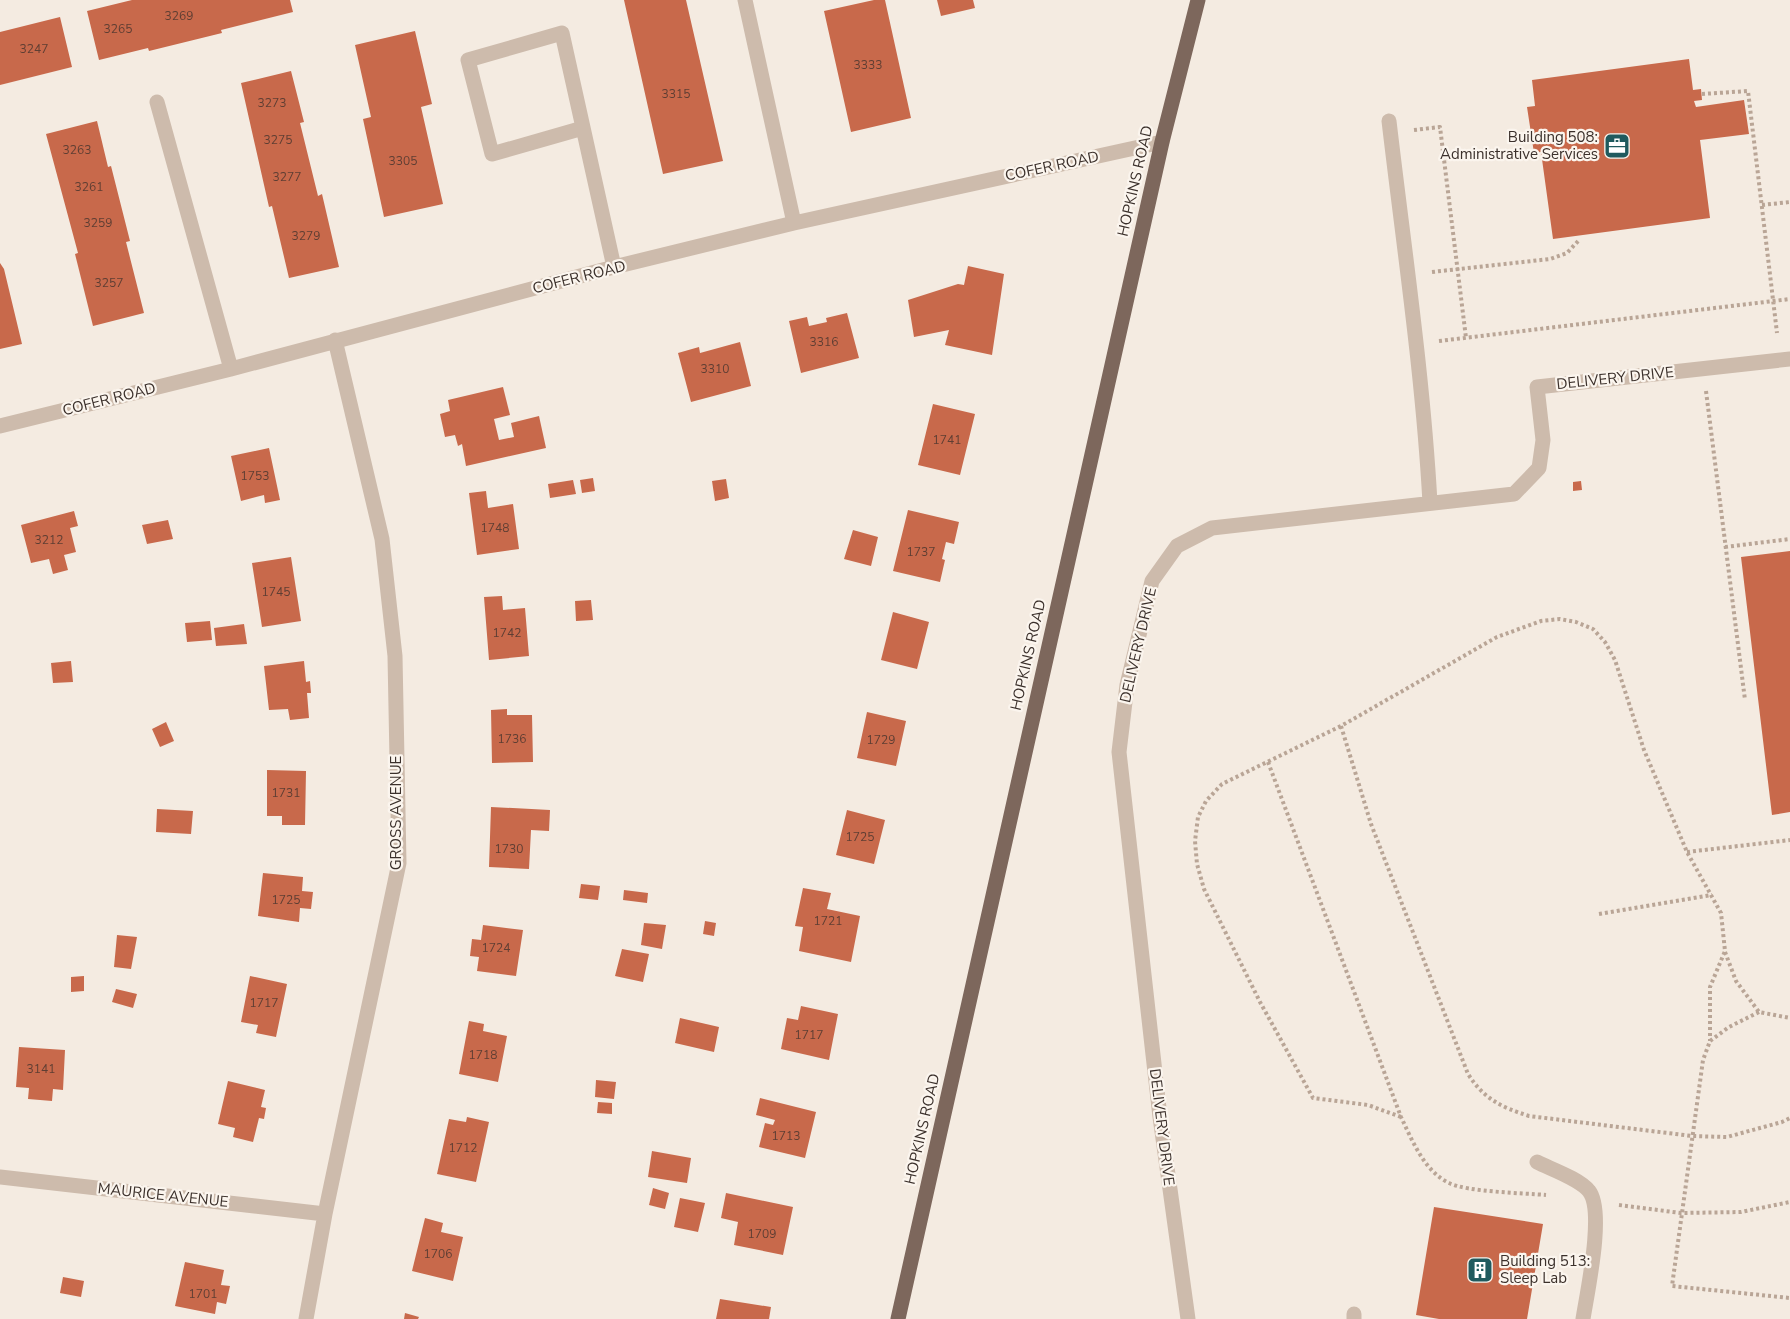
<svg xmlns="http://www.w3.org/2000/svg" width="1790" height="1319" font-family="'Nunito Sans',sans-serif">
	<rect width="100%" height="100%" fill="#f4ebe1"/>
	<!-- building -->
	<path fill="#c8694b" d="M 132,0 L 290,0 L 293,12 L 221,30 L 222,33 L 149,51 L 148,48 L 99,60 L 87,11 Z
		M 624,0 L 686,0 L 723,161 L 663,174 Z
		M 874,0 L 885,0 L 911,118 L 851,132 L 824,11 Z
		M 937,0 L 973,0 L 975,8 L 941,16 Z
		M 60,17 L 72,67 L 0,85 L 0,32 Z
		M 415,31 L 432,104 L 421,107 L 443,204 L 384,217 L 363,119 L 371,117 L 355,45 Z
		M 1689,59 L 1693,90 L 1701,89 L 1702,100 L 1694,101 L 1696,107 L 1744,100 L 1749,134 L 1700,140 L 1710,218 L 1553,239 L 1541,152 L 1534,153 L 1527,107 L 1535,106 L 1532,80 Z
		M 291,71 L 304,122 L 300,123 L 318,196 L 322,194 L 339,267 L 289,278 L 272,206 L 269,207 L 241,83 Z
		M 97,121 L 108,167 L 111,166 L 130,241 L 126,242 L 144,313 L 93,326 L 75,254 L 78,253 L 46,134 Z
		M 0,263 L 4,269 L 22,344 L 0,349 Z
		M 968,266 L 1004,274 L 992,355 L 945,345 L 949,330 L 914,337 L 908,300 L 958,284 L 964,285 Z
		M 847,313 L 859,358 L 801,373 L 789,321 L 807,317 L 809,326 L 827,322 L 826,318 Z
		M 740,342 L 751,386 L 691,402 L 678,353 L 699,347 L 700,353 Z
		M 503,387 L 510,415 L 494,419 L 499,440 L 514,437 L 511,423 L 539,416 L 546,448 L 466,466 L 462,444 L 458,446 L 455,435 L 445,437 L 440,414 L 450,411 L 448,400 Z
		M 933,404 L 975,414 L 960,475 L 918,465 Z
		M 269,448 L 280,500 L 265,503 L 264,495 L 241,501 L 231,456 Z
		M 593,478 L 595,491 L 582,493 L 580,480 Z
		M 726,479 L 729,498 L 715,501 L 712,481 Z
		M 573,480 L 576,494 L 550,498 L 548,484 Z
		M 1581,481 L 1582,490 L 1573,491 L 1573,482 Z
		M 486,491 L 488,508 L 513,504 L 519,549 L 477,555 L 469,493 Z
		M 908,510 L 959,522 L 954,544 L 946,542 L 942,559 L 945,560 L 940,582 L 893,571 Z
		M 74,511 L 78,526 L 70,528 L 76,552 L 64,555 L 68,570 L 53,574 L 49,559 L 31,563 L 21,525 Z
		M 168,520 L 173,539 L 147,544 L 142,525 Z
		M 853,530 L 878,537 L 871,566 L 844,559 Z
		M 1790,551 L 1790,812 L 1772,815 L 1741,557 Z
		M 291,557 L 301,621 L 262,627 L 252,563 Z
		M 502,596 L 503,610 L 525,608 L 529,656 L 489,660 L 484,597 Z
		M 591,600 L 593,620 L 576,621 L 575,601 Z
		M 893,612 L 929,622 L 917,669 L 881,660 Z
		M 210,621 L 212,640 L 187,642 L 185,623 Z
		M 244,624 L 247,644 L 216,646 L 214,628 Z
		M 71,661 L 73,682 L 53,683 L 51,663 Z
		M 304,661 L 306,682 L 310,681 L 311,693 L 307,693 L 309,718 L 290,720 L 288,709 L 269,710 L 264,666 Z
		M 507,709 L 507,715 L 532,715 L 533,762 L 492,763 L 491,710 Z
		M 867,712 L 906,721 L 896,766 L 857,758 Z
		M 166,722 L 174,741 L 160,747 L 152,729 Z
		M 267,770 L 306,771 L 305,825 L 282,825 L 282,816 L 267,816 Z
		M 491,807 L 550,810 L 549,831 L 531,830 L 529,869 L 489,867 Z
		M 157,809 L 193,811 L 191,834 L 156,832 Z
		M 847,810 L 885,820 L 874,864 L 836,855 Z
		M 263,873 L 303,877 L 302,891 L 313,892 L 311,909 L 300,908 L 299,922 L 258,916 Z
		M 581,884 L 600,886 L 598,900 L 579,898 Z
		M 803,888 L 831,893 L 827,909 L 860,916 L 851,962 L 799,951 L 803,927 L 795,926 Z
		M 624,890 L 648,893 L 647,903 L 623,900 Z
		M 705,921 L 716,923 L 714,936 L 703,934 Z
		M 644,923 L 666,925 L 662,949 L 641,945 Z
		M 483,925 L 523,930 L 516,976 L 477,971 L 479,957 L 470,956 L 472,939 L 481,940 Z
		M 117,935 L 137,937 L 131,969 L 114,967 Z
		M 622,949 L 649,954 L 643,982 L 615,976 Z
		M 84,976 L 84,991 L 71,992 L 71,977 Z
		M 250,976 L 287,984 L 276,1037 L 256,1033 L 258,1025 L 241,1022 Z
		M 116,989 L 137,994 L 133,1008 L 112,1002 Z
		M 801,1006 L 838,1014 L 829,1060 L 781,1049 L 787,1018 L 798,1020 Z
		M 680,1018 L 719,1027 L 714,1052 L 675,1043 Z
		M 469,1021 L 484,1024 L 483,1031 L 507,1036 L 498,1082 L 459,1074 Z
		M 19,1047 L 65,1050 L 63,1090 L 53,1089 L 52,1101 L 28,1099 L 29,1088 L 16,1087 Z
		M 596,1080 L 616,1082 L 614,1099 L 595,1097 Z
		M 228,1081 L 265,1090 L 261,1107 L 266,1108 L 264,1119 L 259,1118 L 253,1142 L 233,1137 L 235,1128 L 218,1124 Z
		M 760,1098 L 816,1112 L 805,1158 L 759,1147 L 765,1123 L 773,1125 L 775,1120 L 756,1115 Z
		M 598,1102 L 612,1103 L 612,1114 L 597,1113 Z
		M 467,1117 L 489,1122 L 476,1182 L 437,1174 L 449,1119 L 466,1122 Z
		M 652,1151 L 691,1158 L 687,1183 L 648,1177 Z
		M 653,1188 L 669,1193 L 665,1209 L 649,1205 Z
		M 726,1193 L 793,1207 L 783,1255 L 734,1245 L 738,1222 L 721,1218 Z
		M 680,1198 L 705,1203 L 698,1232 L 674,1227 Z
		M 1434,1207 L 1543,1224 L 1527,1319 L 1439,1319 L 1416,1315 Z
		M 425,1218 L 443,1223 L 441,1232 L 463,1237 L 453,1281 L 412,1271 Z
		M 185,1262 L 224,1270 L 221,1285 L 230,1286 L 226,1304 L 217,1302 L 215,1314 L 175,1306 Z
		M 63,1277 L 84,1281 L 81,1297 L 60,1293 Z
		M 720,1299 L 771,1307 L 769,1319 L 716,1319 Z
		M 405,1313 L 419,1317 L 418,1319 L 404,1319 Z"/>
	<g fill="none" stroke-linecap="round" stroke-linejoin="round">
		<!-- path -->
		<path stroke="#b9a596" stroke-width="4" stroke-dasharray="3 3" stroke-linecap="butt" d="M 1702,94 L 1748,91 L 1777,333
			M 1414,130 L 1440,127 L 1466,338
			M 1762,205 L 1790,202
			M 1432,272 L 1550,259 L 1567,253 L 1580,239
			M 1439,341 L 1790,299
			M 1706,391 L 1745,700
			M 1725,547 L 1790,539
			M 1341,726 L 1371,824 L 1468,1074 C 1484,1099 1501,1107 1529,1116 L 1692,1136 L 1727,1137 L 1782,1122 L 1790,1118
			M 1268,762 L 1401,1117 C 1412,1140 1424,1171 1449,1183 C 1467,1192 1523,1193 1546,1195
			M 1687,852 L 1790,840
			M 1599,914 L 1712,895
			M 1725,952 L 1736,981 L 1759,1012 L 1790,1018
			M 1759,1012 L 1729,1027 L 1710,1041 L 1703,1060 L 1672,1286 L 1790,1298
			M 1401,1117 L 1368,1105 L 1313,1098 L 1260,1002 L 1204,889 L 1197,864 L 1195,841 L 1198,817 L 1206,801 L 1222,784 L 1341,726 L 1497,637 L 1541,621 L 1560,619 L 1576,622 L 1593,629 L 1605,642 L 1615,660 L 1644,750 L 1687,852 L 1721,913 L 1725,951 L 1710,987 L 1710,1041
			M 1619,1205 L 1681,1213 L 1741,1212 L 1790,1202"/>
		<!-- minor -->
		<path stroke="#cdbbac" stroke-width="15" d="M 745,0 L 794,223
			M 157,102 L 231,369
			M 1389,121 C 1404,249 1423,375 1430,503
			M 583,128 L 492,154 L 468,60 L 562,33 L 614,267
			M 0,426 L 231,369 L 614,267 L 794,223 L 1162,142
			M 1537,1162 C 1551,1169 1580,1179 1589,1191 C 1605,1211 1587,1293 1583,1319
			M 0,1177 L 325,1214
			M 306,1319 L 325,1214 L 399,863 L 395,656 L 382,539 L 335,340
			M 1188,1319 L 1160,1117 L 1119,752 L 1127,685 L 1152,581 L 1177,546 L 1212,528 L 1514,494 L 1539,468 L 1543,440 L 1537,387 L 1790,359
			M 1354,1319 L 1354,1314"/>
		<!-- major -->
		<path stroke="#7d675c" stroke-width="15" d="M 898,1319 L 1162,142 L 1198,0"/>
	</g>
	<!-- icons -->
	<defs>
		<g id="office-square" transform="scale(1.35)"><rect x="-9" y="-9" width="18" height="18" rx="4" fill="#1f5a5e" stroke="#fbf5ee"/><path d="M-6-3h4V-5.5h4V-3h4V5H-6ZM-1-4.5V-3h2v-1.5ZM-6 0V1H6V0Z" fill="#fff"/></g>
		<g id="building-square" transform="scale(1.35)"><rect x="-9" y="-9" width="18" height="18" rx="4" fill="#1f5a5e" stroke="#fbf5ee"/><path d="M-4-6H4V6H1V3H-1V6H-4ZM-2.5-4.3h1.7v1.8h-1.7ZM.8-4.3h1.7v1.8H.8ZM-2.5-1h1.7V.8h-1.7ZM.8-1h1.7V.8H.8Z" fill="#fff"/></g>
	</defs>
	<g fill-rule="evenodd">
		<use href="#office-square" x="1617" y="146"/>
		<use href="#building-square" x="1480" y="1270"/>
	</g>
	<g text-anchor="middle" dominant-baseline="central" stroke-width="4.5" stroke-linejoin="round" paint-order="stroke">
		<!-- number labels -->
		<g font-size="12" fill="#5e3e33">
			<text x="179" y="16">3269</text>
			<text x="118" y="29">3265</text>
			<text x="34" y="49">3247</text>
			<text x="868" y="65">3333</text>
			<text x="676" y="94">3315</text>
			<text x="272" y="103">3273</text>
			<text x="278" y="140">3275</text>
			<text x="77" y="150">3263</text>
			<text x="403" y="161">3305</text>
			<text x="287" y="177">3277</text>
			<text x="89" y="187">3261</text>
			<text x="98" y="223">3259</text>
			<text x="306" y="236">3279</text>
			<text x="109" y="283">3257</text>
			<text x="824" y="342">3316</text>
			<text x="715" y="369">3310</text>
			<text x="947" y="440">1741</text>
			<text x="255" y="476">1753</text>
			<text x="495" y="528">1748</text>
			<text x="49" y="540">3212</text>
			<text x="921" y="552">1737</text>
			<text x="276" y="592">1745</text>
			<text x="507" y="633">1742</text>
			<text x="512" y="739">1736</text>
			<text x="881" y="740">1729</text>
			<text x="286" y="793">1731</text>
			<text x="860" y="837">1725</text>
			<text x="509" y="849">1730</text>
			<text x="286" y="900">1725</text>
			<text x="828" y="921">1721</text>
			<text x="496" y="948">1724</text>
			<text x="264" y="1003">1717</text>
			<text x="809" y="1035">1717</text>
			<text x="483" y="1055">1718</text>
			<text x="41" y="1069">3141</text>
			<text x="786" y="1136">1713</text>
			<text x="463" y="1148">1712</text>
			<text x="762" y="1234">1709</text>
			<text x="438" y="1254">1706</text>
			<text x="203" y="1294">1701</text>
		</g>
		<!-- poi labels -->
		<g font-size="15" fill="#3b302b" stroke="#fbf5ee" text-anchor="end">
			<text x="1598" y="137">Building 508:<tspan x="1598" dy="17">Administrative Services</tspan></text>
			<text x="1500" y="1261" text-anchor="start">Building 513:<tspan x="1500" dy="17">Sleep Lab</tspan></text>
		</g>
		<!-- street labels -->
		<g font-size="15" fill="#3b302b" stroke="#fbf5ee">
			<text transform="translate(1052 166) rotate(-12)">COFER ROAD</text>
			<text transform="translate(1135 181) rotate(-77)">HOPKINS ROAD</text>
			<text transform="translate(579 277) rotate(-14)">COFER ROAD</text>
			<text transform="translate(1615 378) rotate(-6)">DELIVERY DRIVE</text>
			<text transform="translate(109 399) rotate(-14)">COFER ROAD</text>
			<text transform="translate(1138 645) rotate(-77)">DELIVERY DRIVE</text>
			<text transform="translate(1028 655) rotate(-77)">HOPKINS ROAD</text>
			<text transform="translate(396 813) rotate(-90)">GROSS AVENUE</text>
			<text transform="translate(1162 1127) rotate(83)">DELIVERY DRIVE</text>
			<text transform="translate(922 1129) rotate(-77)">HOPKINS ROAD</text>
			<text transform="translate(163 1195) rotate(6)">MAURICE AVENUE</text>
		</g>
	</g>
</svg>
